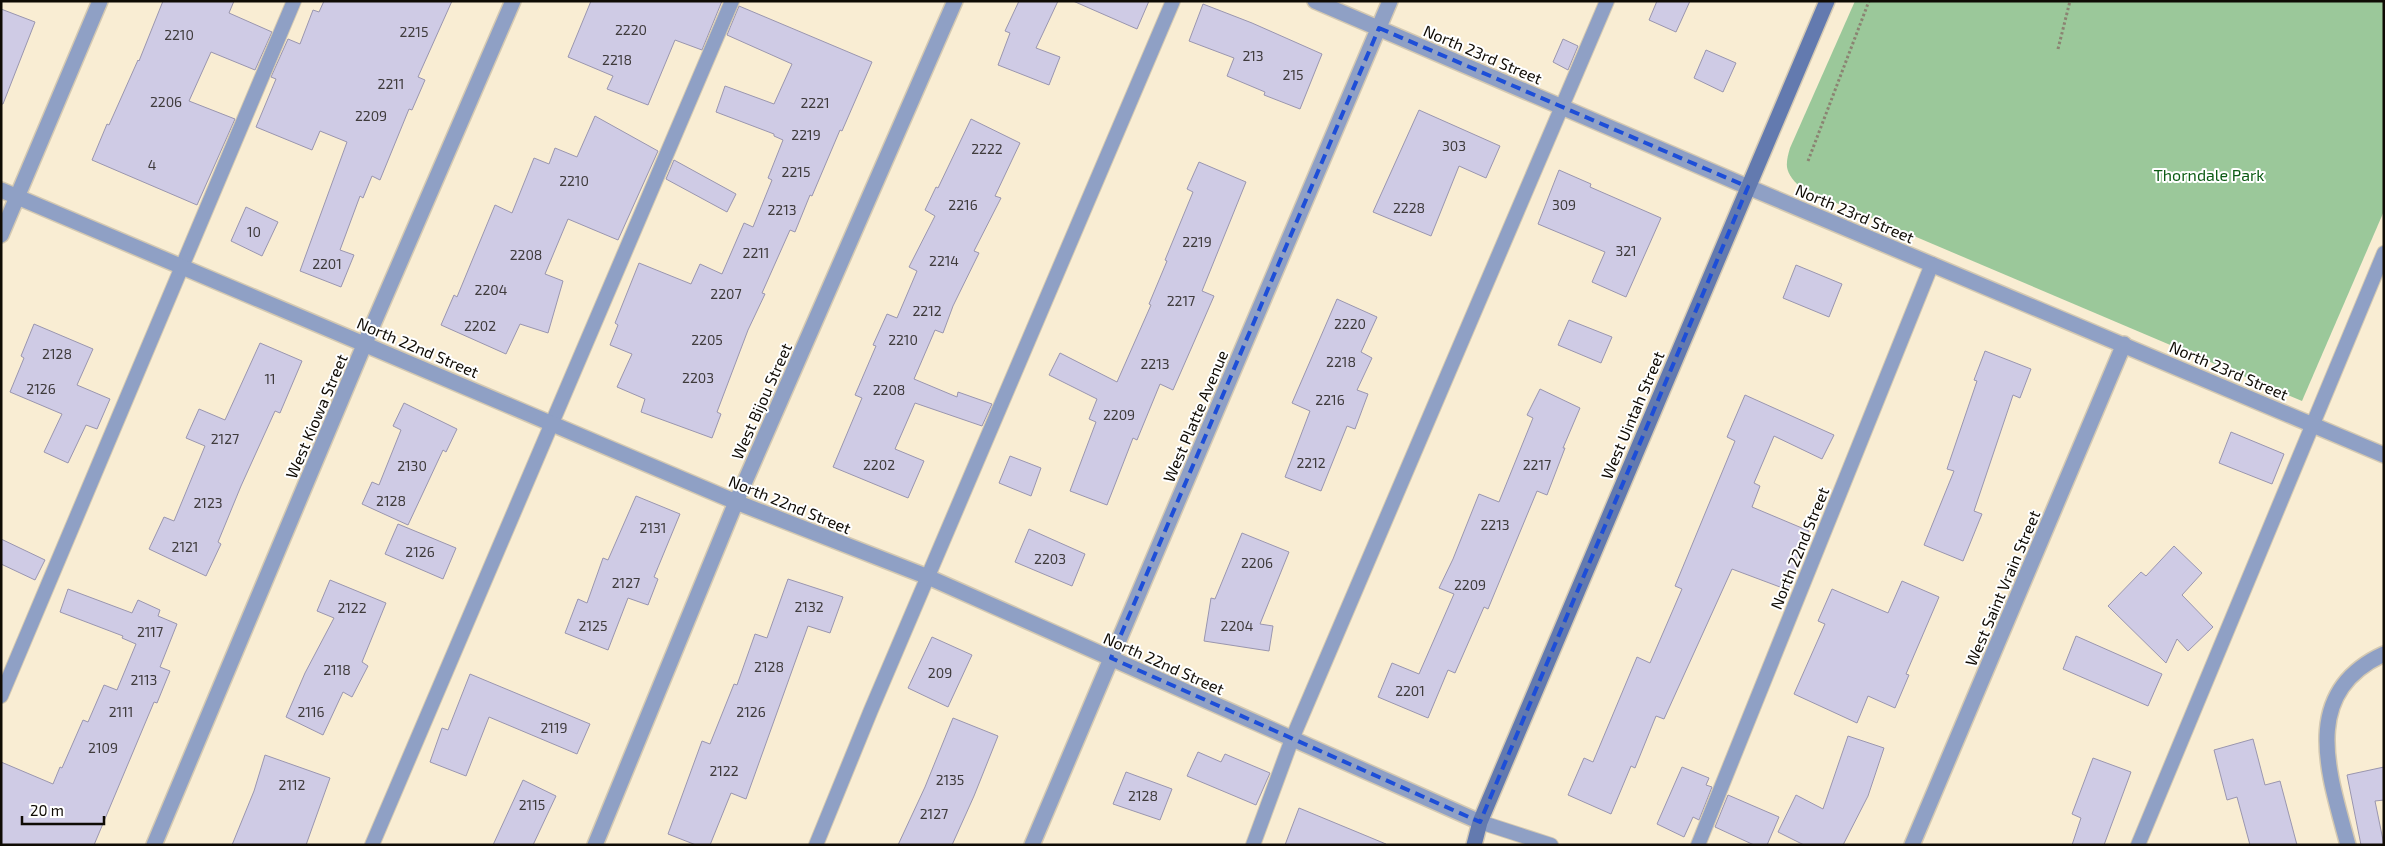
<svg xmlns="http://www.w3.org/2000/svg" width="2385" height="846" font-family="'Exo 2',sans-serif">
	<rect width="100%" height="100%" fill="#f9edd3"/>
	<!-- green -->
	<path fill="#9bc89a" d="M 1855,1 L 2384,1 L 2384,211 L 2302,401 L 1801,188 C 1786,173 1784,168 1790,148 Z"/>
	<!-- building -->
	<path fill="#cfcbe5" stroke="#9a96af" d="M 163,1 L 234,1 L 229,13 L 272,32 L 255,70 L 211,52 L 189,101 L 235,119 L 197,205 L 92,160 L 107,124 L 109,125 L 138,60 L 139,61 Z
		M 324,1 L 452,1 L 418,77 L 425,80 L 412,110 L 409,109 L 380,180 L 372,176 L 363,198 L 360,196 L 340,250 L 354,255 L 341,287 L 300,271 L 347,142 L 320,131 L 312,150 L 256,127 L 276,79 L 271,77 L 288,39 L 300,44 L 313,10 L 319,12 Z
		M 591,1 L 722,1 L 702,50 L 675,40 L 648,105 L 607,89 L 613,76 L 568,57 Z
		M 1019,1 L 1058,1 L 1036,48 L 1060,57 L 1049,85 L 998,65 L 1010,33 L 1005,31 Z
		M 1073,1 L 1149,1 L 1137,29 Z
		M 1657,1 L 1690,1 L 1676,32 L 1649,20 Z
		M 1203,4 L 1252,23 L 1322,54 L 1300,109 L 1264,95 L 1265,92 L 1227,76 L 1234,58 L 1189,41 Z
		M 739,6 L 872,62 L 842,131 L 840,130 L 812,196 L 810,195 L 795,232 L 790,230 L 762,293 L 765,294 L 748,330 L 717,412 L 721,414 L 712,438 L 641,412 L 645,399 L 617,387 L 632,354 L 610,345 L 618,325 L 615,323 L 639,263 L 691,284 L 700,264 L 722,274 L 744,223 L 753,227 L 772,180 L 768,178 L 783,140 L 774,136 L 774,134 L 716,112 L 725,86 L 774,104 L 792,64 L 727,35 Z
		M 1,9 L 35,22 L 3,104 L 1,104 Z
		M 1563,39 L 1578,46 L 1568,70 L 1553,62 Z
		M 1706,50 L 1736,63 L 1723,92 L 1694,78 Z
		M 1419,110 L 1500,146 L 1486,178 L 1459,166 L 1431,236 L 1373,212 Z
		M 595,116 L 658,151 L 618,240 L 568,219 L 545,274 L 563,281 L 548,333 L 520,324 L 506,354 L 441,325 L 454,295 L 457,297 L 495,205 L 512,213 L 534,158 L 549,164 L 555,148 L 577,157 Z
		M 971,119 L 1020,143 L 995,196 L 1001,198 L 974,251 L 979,253 L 953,306 L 943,333 L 935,330 L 914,379 L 957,397 L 958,392 L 992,404 L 982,426 L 915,403 L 895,449 L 924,461 L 908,498 L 833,467 L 862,398 L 855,395 L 876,346 L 873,345 L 887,314 L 897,318 L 917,271 L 909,267 L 935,216 L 925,210 L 936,187 L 938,188 Z
		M 674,160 L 736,194 L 727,212 L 666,179 Z
		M 1199,162 L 1246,182 L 1202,291 L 1214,296 L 1194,342 L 1173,390 L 1160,384 L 1137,440 L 1133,438 L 1107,505 L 1070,491 L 1096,422 L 1089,419 L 1097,399 L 1049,375 L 1060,353 L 1117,382 L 1151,305 L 1149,304 L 1167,261 L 1165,260 L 1193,192 L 1187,189 Z
		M 1559,170 L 1591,184 L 1590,187 L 1661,218 L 1626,297 L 1592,282 L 1605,252 L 1538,224 Z
		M 246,207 L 278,222 L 262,256 L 231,241 Z
		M 1796,265 L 1842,284 L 1829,317 L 1783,298 Z
		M 1337,299 L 1377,317 L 1361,352 L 1372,358 L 1357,390 L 1368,394 L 1355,429 L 1347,426 L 1321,491 L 1285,477 L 1310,411 L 1292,403 Z
		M 1569,320 L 1612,337 L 1601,363 L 1558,345 Z
		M 34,324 L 93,349 L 77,385 L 110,399 L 97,429 L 86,425 L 68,463 L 44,452 L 62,414 L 10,392 L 24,358 L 21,356 Z
		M 260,343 L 302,361 L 280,413 L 275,411 L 241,486 L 218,542 L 221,544 L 206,576 L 149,549 L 164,517 L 174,521 L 205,446 L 186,438 L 199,409 L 225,420 Z
		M 1985,351 L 2031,369 L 2020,398 L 2013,395 L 1974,511 L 1982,514 L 1963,561 L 1924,545 L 1954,471 L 1947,469 L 1977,381 L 1974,380 Z
		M 1540,389 L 1580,408 L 1563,448 L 1565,448 L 1547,495 L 1537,491 L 1488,609 L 1484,607 L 1455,673 L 1448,670 L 1428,718 L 1378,697 L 1392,663 L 1419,674 L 1454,594 L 1439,588 L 1453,559 L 1479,494 L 1499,502 L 1533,418 L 1527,415 Z
		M 1745,395 L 1834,435 L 1822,459 L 1774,436 L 1754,483 L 1760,486 L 1752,507 L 1809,531 L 1795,562 L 1798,563 L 1788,590 L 1732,569 L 1664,719 L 1656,716 L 1635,768 L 1631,766 L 1611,814 L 1568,795 L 1584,758 L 1593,762 L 1637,657 L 1650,663 L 1682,589 L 1675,586 L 1735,441 L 1727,437 Z
		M 404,403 L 457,429 L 446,452 L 443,450 L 408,525 L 362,504 L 372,482 L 379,485 L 401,430 L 393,426 Z
		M 2231,432 L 2284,454 L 2272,484 L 2219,463 Z
		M 1010,456 L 1041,468 L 1031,496 L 999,483 Z
		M 636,496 L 680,514 L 654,577 L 658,579 L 648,605 L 628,598 L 608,650 L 565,633 L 578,599 L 587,603 L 603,558 L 608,560 Z
		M 398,524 L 456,548 L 443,579 L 385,554 Z
		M 1029,529 L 1085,554 L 1072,586 L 1015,562 Z
		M 1242,533 L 1289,552 L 1260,624 L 1273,626 L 1269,651 L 1204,641 L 1211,598 L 1215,599 Z
		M 1,539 L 45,560 L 35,580 L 1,564 Z
		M 2174,546 L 2202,573 L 2182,595 L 2213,627 L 2188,651 L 2177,639 L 2166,663 L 2108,606 L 2141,572 L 2146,576 Z
		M 788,579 L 843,597 L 830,633 L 808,626 L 746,799 L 731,793 L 710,845 L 696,845 L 668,834 L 702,741 L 710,744 L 734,684 L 737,685 L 755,634 L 767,638 Z
		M 330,580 L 386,603 L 362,662 L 368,666 L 352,697 L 343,692 L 323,735 L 286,717 L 305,673 L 334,618 L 317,611 Z
		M 1902,581 L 1939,597 L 1906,674 L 1909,675 L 1895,708 L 1868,696 L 1857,723 L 1794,694 L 1825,624 L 1818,621 L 1832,589 L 1888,613 Z
		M 68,589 L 132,613 L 138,600 L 160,610 L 158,616 L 177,624 L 160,667 L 170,671 L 157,703 L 154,702 L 94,845 L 1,845 L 1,762 L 53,784 L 60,767 L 62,768 L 83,720 L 88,722 L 104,685 L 117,690 L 136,644 L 122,638 L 123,636 L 60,612 Z
		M 2076,636 L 2162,674 L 2148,706 L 2063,669 Z
		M 932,637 L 972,655 L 948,707 L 908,688 Z
		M 470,674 L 590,724 L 577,754 L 489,717 L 466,776 L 430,762 L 442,728 L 448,730 Z
		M 953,718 L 998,736 L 974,796 L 952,845 L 898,845 L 925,787 Z
		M 1848,736 L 1884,748 L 1868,796 L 1843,845 L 1804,845 L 1778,832 L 1796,795 L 1823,809 Z
		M 2253,739 L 2265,785 L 2280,781 L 2297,845 L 2250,845 L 2237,797 L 2227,800 L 2214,750 Z
		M 1198,752 L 1221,762 L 1225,754 L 1270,773 L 1256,805 L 1187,776 Z
		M 265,755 L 330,778 L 306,845 L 232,845 L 254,791 Z
		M 2093,758 L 2131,772 L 2104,845 L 2072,845 L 2081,818 L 2072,814 Z
		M 1682,767 L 1709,778 L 1706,785 L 1712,787 L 1699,820 L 1693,817 L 1684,837 L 1657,824 Z
		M 2384,767 L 2384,800 L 2375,801 L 2384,845 L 2361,845 L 2347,775 Z
		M 1126,772 L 1172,789 L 1160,820 L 1113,804 Z
		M 523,780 L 556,796 L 533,845 L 493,845 Z
		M 1728,795 L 1779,817 L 1767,845 L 1754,845 L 1715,827 Z
		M 1299,808 L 1386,844 L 1386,845 L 1285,845 Z"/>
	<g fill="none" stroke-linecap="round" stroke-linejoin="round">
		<!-- service casing -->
		<g stroke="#d4c9b2" stroke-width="16">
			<path id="service" d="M 1,696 L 294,1
				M 1480,822 L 1551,845
				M 372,845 L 732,1
				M 816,845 L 871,710 L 1173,1
				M 1253,845 L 1292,739 L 1607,1
				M 1698,845 L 1932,264
				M 2138,845 L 2384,253"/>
		</g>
		<!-- minor casing -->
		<g stroke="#d4c9b2" stroke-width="18">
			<path id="minor" d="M 1315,1 L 1748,187 L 2384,455
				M 1,190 L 736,502 L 928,577 L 1480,822
				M 1,235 L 100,1
				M 154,845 L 365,343 L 513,1
				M 595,845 L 736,502 L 955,1
				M 1032,845 L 1390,1
				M 1912,845 L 2124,344
				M 2348,845 C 2329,774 2299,693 2384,654"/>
		</g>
		<!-- secondary casing -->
		<g stroke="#d4c9b2" stroke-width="18">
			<path id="secondary" d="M 1474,845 L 1480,822 L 1827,1"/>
		</g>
		<!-- path -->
		<path stroke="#8b8372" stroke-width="3" stroke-dasharray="2.5 2.5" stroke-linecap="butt" d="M 2058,49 L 2070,1
			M 1808,161 L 1869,1"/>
		<!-- service -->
		<use href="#service" stroke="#8fa0c5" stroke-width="14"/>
		<!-- minor -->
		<use href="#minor" stroke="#8fa0c5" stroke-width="15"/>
		<!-- secondary -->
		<use href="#secondary" stroke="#637aaf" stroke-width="15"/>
	</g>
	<!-- marked area -->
	<path fill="none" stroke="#1d4ed8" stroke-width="4" stroke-dasharray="10 6" stroke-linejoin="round" d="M 1379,28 L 1748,187 L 1480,822 L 1111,658 Z"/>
	<g text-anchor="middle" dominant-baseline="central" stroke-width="4" stroke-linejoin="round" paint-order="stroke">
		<!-- number labels -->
		<g font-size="14" fill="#3f3b3c">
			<text x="631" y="29">2220</text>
			<text x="414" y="31">2215</text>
			<text x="179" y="34">2210</text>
			<text x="1253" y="55">213</text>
			<text x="617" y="59">2218</text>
			<text x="1293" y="74">215</text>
			<text x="391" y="83">2211</text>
			<text x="166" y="101">2206</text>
			<text x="815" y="102">2221</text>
			<text x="371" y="115">2209</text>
			<text x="806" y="134">2219</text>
			<text x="1454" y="145">303</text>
			<text x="987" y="148">2222</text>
			<text x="152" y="164">4</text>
			<text x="796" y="171">2215</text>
			<text x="574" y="180">2210</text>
			<text x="963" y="204">2216</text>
			<text x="1564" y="204">309</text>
			<text x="1409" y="207">2228</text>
			<text x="782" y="209">2213</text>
			<text x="254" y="231">10</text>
			<text x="1197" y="241">2219</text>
			<text x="1626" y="250">321</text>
			<text x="756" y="252">2211</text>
			<text x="526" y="254">2208</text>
			<text x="944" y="260">2214</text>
			<text x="327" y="263">2201</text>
			<text x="491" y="289">2204</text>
			<text x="726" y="293">2207</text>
			<text x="1181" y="300">2217</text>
			<text x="927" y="310">2212</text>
			<text x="1350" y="323">2220</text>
			<text x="480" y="325">2202</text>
			<text x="707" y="339">2205</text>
			<text x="903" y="339">2210</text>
			<text x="57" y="353">2128</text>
			<text x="1341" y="361">2218</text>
			<text x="1155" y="363">2213</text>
			<text x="698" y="377">2203</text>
			<text x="270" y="378">11</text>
			<text x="41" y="388">2126</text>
			<text x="889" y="389">2208</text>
			<text x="1330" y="399">2216</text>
			<text x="1119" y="414">2209</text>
			<text x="225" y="438">2127</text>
			<text x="1311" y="462">2212</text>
			<text x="879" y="464">2202</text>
			<text x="1537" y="464">2217</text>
			<text x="412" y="465">2130</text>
			<text x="391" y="500">2128</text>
			<text x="208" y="502">2123</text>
			<text x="1495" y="524">2213</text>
			<text x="653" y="527">2131</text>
			<text x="185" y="546">2121</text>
			<text x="420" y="551">2126</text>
			<text x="1050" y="558">2203</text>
			<text x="1257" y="562">2206</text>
			<text x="626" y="582">2127</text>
			<text x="1470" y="584">2209</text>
			<text x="809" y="606">2132</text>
			<text x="352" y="607">2122</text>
			<text x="593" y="625">2125</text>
			<text x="1237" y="625">2204</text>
			<text x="150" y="631">2117</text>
			<text x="769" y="666">2128</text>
			<text x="337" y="669">2118</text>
			<text x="940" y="672">209</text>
			<text x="144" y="679">2113</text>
			<text x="1410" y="690">2201</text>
			<text x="121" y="711">2111</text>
			<text x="311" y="711">2116</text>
			<text x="751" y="711">2126</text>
			<text x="554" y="727">2119</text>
			<text x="103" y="747">2109</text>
			<text x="724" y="770">2122</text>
			<text x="950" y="779">2135</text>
			<text x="292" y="784">2112</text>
			<text x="1143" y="795">2128</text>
			<text x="532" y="804">2115</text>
			<text x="934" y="813">2127</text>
		</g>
		<!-- street labels -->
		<g font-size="16" fill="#0f0b04" stroke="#fff">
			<text transform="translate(1483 54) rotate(23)">North 23rd Street</text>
			<text transform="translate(1855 213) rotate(23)">North 23rd Street</text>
			<text transform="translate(418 347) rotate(23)">North 22nd Street</text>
			<text transform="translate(2229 370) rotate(23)">North 23rd Street</text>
			<text transform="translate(761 401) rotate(-66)">West Bijou Street</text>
			<text transform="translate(1632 415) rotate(-67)">West Uintah Street</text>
			<text transform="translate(316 416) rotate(-67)">West Kiowa Street</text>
			<text transform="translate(1195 416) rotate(-67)">West Platte Avenue</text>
			<text transform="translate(790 504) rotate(22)">North 22nd Street</text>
			<text transform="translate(1799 548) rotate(-68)">North 22nd Street</text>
			<text transform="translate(2002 588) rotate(-67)">West Saint Vrain Street</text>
			<text transform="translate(1164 663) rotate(24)">North 22nd Street</text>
		</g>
		<!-- park labels -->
		<g font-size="16" fill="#0c5b14" stroke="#fff">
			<text x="2209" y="174">Thorndale Park</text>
		</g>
	</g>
	<!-- border -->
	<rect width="2385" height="846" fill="none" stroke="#0f0b04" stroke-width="5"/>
	<!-- scale -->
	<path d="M22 816v8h82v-8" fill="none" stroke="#0f0b04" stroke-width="2.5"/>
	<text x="30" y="816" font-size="15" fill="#0f0b04" stroke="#ffffff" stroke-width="4" paint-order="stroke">20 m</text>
</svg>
